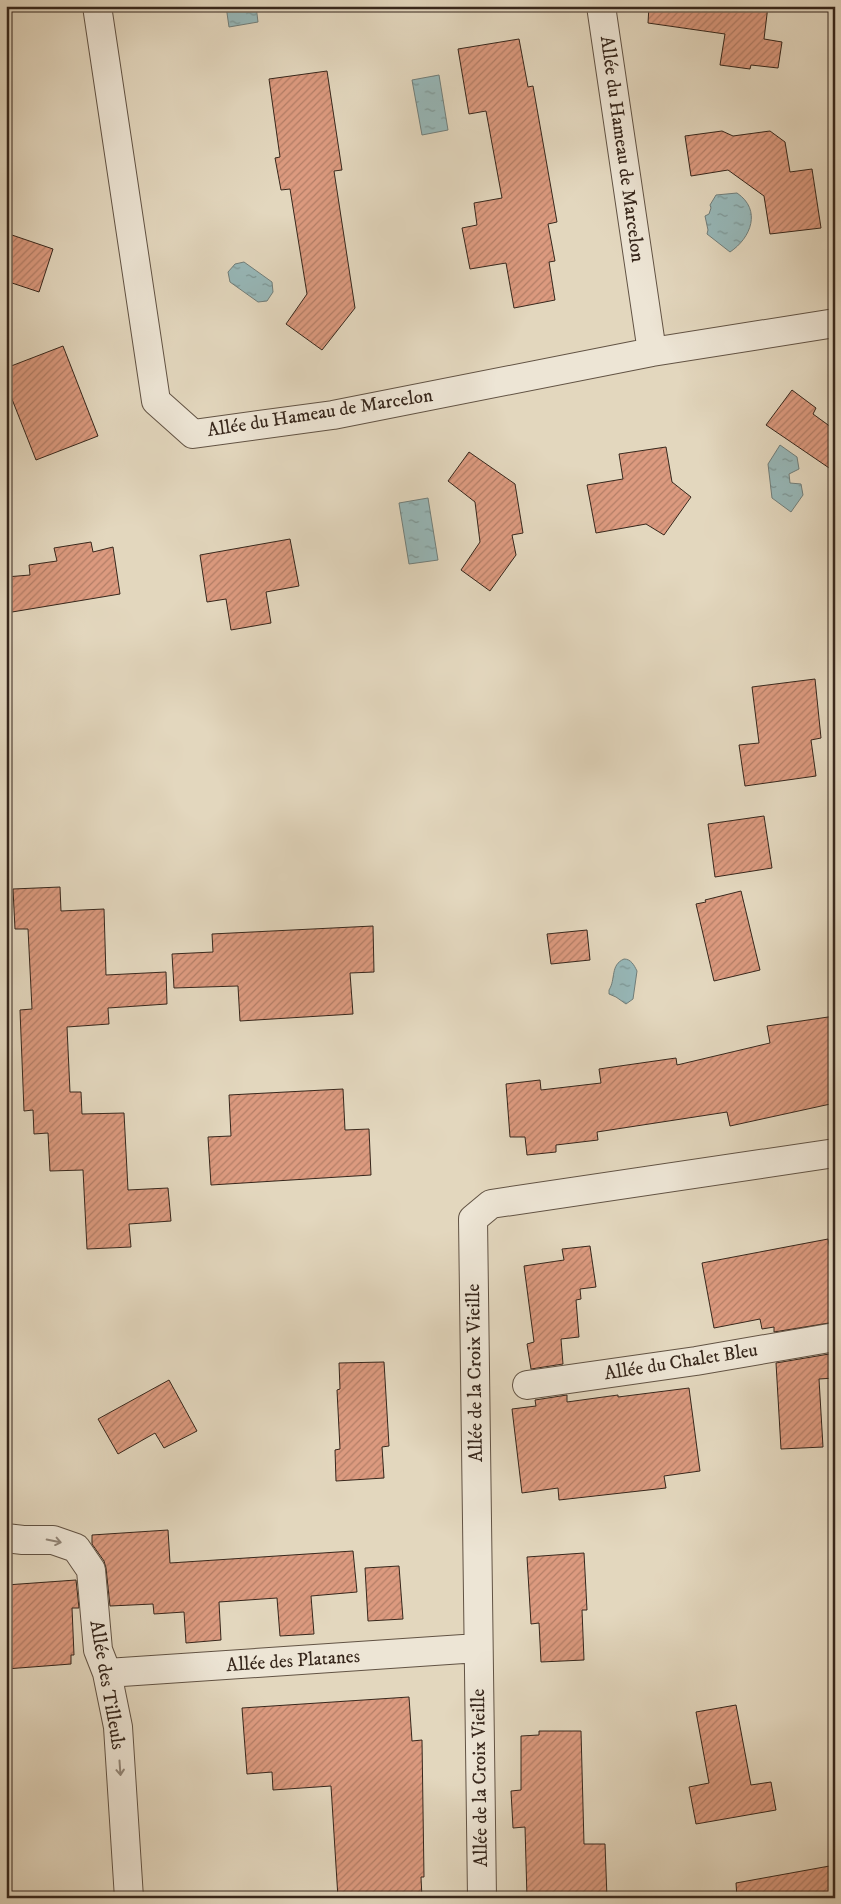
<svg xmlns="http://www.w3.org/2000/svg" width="841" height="1904" font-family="'IM FELL DW Pica',serif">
	<defs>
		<pattern id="water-ripples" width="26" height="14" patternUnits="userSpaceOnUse" patternTransform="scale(1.25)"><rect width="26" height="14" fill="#97b8b9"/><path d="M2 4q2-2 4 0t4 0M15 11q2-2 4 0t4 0" fill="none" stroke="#7c9696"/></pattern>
		<pattern id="building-hatch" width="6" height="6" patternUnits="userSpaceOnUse" patternTransform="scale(1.25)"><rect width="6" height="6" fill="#dc9a7f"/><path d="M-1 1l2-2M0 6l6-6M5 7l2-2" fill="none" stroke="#b37e67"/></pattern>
	</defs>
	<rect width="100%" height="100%" fill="#e3d7be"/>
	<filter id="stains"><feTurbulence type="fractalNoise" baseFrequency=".004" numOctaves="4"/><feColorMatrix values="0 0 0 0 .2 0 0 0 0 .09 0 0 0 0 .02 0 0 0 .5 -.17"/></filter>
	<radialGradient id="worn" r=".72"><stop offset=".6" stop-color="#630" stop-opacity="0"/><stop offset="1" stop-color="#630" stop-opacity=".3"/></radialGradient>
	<!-- water -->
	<path fill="url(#water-ripples)" stroke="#717e7a" d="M 226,6 L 256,6 L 258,22 L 229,27 Z
		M 439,75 L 448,130 L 422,135 L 412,80 Z
		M 737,193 C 762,210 751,238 730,252 L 707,234 L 708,230 L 705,216 L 709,214 L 711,208 L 710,205 L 716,195 Z
		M 244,262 L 272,282 L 273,292 L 267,301 L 258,302 L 230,282 L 228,272 L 235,264 Z
		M 780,445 L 797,457 L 799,469 L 789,474 L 790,483 L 801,484 L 803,495 L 791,512 L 772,498 L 768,464 Z
		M 428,498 L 438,560 L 409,564 L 399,503 Z
		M 624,959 C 631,959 634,965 637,971 L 633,999 L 626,1004 L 616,997 L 609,994 L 609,990 C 616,979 610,965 624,959 Z"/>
	<!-- building -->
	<path fill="url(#building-hatch)" stroke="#37271c" d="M 649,6 L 768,6 L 764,39 L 782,42 L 778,68 L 751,65 L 750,69 L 720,65 L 725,34 L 648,23 Z
		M 519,39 L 528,87 L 533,86 L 557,222 L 548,224 L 555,261 L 549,262 L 555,300 L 514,308 L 506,263 L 470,269 L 462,228 L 477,225 L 474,203 L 502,198 L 486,111 L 469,114 L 458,49 Z
		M 327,71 L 342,170 L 334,171 L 355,308 L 322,350 L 286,324 L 307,294 L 290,189 L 281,190 L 275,158 L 280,157 L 269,79 Z
		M 722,131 L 733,136 L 770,131 L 785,142 L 790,172 L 812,169 L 821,228 L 770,234 L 764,196 L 728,170 L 691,176 L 685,136 Z
		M 6,233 L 53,249 L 39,292 L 6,281 Z
		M 63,346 L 98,436 L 36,460 L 6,384 L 6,368 Z
		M 792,390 L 816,408 L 813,414 L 835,430 L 835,472 L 766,425 Z
		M 666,447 L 672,482 L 691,497 L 664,535 L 646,524 L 596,533 L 587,485 L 623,479 L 619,454 Z
		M 469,452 L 515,484 L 523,533 L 512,535 L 516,555 L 490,591 L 461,570 L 480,542 L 475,502 L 448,481 Z
		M 290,539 L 299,586 L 266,592 L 271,623 L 231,630 L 226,599 L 207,602 L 200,555 Z
		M 91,542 L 93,552 L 113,547 L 120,594 L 6,613 L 6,577 L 30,575 L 29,565 L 57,561 L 54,548 Z
		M 815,679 L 821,738 L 811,740 L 816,776 L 745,786 L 739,745 L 759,743 L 752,687 Z
		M 764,816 L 772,868 L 715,877 L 708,824 Z
		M 60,887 L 61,911 L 104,909 L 106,975 L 166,972 L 167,1004 L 108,1008 L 109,1024 L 67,1027 L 70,1092 L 81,1092 L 82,1114 L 124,1113 L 128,1190 L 168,1188 L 171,1221 L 129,1224 L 131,1247 L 87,1249 L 83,1170 L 50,1171 L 48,1133 L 34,1134 L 33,1110 L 24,1111 L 20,1010 L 32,1009 L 28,929 L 15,929 L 13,889 Z
		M 741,891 L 760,970 L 714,981 L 696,904 L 706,902 L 705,900 Z
		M 373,926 L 374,972 L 350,973 L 353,1014 L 240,1021 L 238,986 L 174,988 L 172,954 L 213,952 L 212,934 Z
		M 587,930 L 590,960 L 551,964 L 547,934 Z
		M 835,1016 L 835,1103 L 730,1126 L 727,1112 L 597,1132 L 598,1140 L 556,1145 L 556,1152 L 527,1155 L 525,1137 L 510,1137 L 506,1084 L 540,1080 L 541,1090 L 601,1083 L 599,1069 L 676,1058 L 677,1065 L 770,1043 L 767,1026 Z
		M 343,1089 L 345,1130 L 369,1129 L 371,1175 L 211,1185 L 208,1137 L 231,1136 L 229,1095 Z
		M 828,1239 L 830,1249 L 835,1248 L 835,1322 L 774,1332 L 774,1327 L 762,1329 L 760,1319 L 714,1328 L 702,1263 Z
		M 590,1246 L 596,1287 L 580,1289 L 581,1299 L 576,1300 L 579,1337 L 561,1339 L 563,1364 L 531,1369 L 527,1344 L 534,1342 L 524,1266 L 564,1260 L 562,1249 Z
		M 835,1353 L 835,1378 L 819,1379 L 823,1447 L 781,1449 L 776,1363 Z
		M 384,1362 L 389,1446 L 382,1447 L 384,1478 L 336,1481 L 335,1450 L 340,1449 L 337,1390 L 340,1389 L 339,1363 Z
		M 169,1380 L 197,1431 L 164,1448 L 155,1433 L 118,1454 L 98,1419 Z
		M 689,1388 L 700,1471 L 664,1476 L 666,1488 L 559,1500 L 558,1488 L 522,1493 L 512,1409 L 536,1406 L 535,1400 L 567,1395 L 567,1402 L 618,1395 L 618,1397 Z
		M 168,1530 L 170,1563 L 353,1551 L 357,1592 L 311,1596 L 314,1634 L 280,1636 L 277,1598 L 219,1602 L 221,1640 L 186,1643 L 184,1612 L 154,1614 L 153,1604 L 110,1606 L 106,1568 L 104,1561 L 92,1544 L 92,1535 Z
		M 584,1553 L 587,1610 L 582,1610 L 584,1660 L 541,1662 L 539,1623 L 531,1624 L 527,1557 Z
		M 399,1566 L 403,1619 L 368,1621 L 365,1568 Z
		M 76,1580 L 79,1608 L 72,1608 L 74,1655 L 71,1655 L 71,1664 L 6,1669 L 6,1585 Z
		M 409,1697 L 412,1741 L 422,1740 L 424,1877 L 421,1877 L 422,1898 L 338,1898 L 331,1786 L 273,1790 L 272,1772 L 247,1774 L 242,1708 Z
		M 736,1705 L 751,1785 L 771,1782 L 776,1810 L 696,1824 L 689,1787 L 709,1783 L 696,1712 Z
		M 539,1731 L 581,1731 L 584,1844 L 605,1844 L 607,1898 L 527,1898 L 525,1827 L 513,1828 L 511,1791 L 521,1790 L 521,1736 L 539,1735 Z
		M 835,1865 L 835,1898 L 737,1898 L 736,1883 Z"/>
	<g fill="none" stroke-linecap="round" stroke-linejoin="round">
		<!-- minor casing -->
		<g stroke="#625344" stroke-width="30">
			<path id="minor" d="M 97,6 L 156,401 L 193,434 L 333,415 L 652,352 L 835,323
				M 601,6 L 652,352
				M 527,1385 L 696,1361 L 835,1337
				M 6,1538 L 23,1540 L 53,1540 L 76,1548 L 91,1570 L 98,1650 L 107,1673 L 118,1727 L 129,1898
				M 107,1673 L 478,1648
				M 482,1898 L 473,1219 L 491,1204 L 835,1153"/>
		</g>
		<!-- minor -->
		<use href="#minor" stroke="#ede5d5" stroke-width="28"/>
	</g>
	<!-- one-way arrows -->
	<defs><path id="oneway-shaft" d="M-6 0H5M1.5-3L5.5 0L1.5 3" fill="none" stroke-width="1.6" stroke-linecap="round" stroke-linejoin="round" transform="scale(1.25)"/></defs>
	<g stroke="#928678">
		<use href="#oneway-shaft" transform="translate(54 1541) rotate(11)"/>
		<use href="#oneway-shaft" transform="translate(120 1768) rotate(86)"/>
	</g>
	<g text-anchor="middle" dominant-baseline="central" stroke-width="4" stroke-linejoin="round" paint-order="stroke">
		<!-- street labels -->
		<g font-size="19" fill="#37271c" stroke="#ede5d5">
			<text transform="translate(622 149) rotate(82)">Allée du Hameau de Marcelon</text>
			<text transform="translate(320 413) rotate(-9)">Allée du Hameau de Marcelon</text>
			<text transform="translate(681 1362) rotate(-9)">Allée du Chalet Bleu</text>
			<text transform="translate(475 1373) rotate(-91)">Allée de la Croix Vieille</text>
			<text transform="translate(293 1661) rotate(-4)">Allée des Platanes</text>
			<text transform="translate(107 1685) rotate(80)">Allée des Tilleuls</text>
			<text transform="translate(480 1778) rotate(-91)">Allée de la Croix Vieille</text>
		</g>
	</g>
	<!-- margin -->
	<rect width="841" height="1904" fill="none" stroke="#e3d7be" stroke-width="25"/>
	<rect x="8" y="8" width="826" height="1889" fill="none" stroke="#37271c" stroke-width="2.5"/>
	<rect x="12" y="12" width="816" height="1879" fill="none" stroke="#37271c"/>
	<rect width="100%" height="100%" filter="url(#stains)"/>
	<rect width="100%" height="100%" fill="url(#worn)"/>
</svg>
